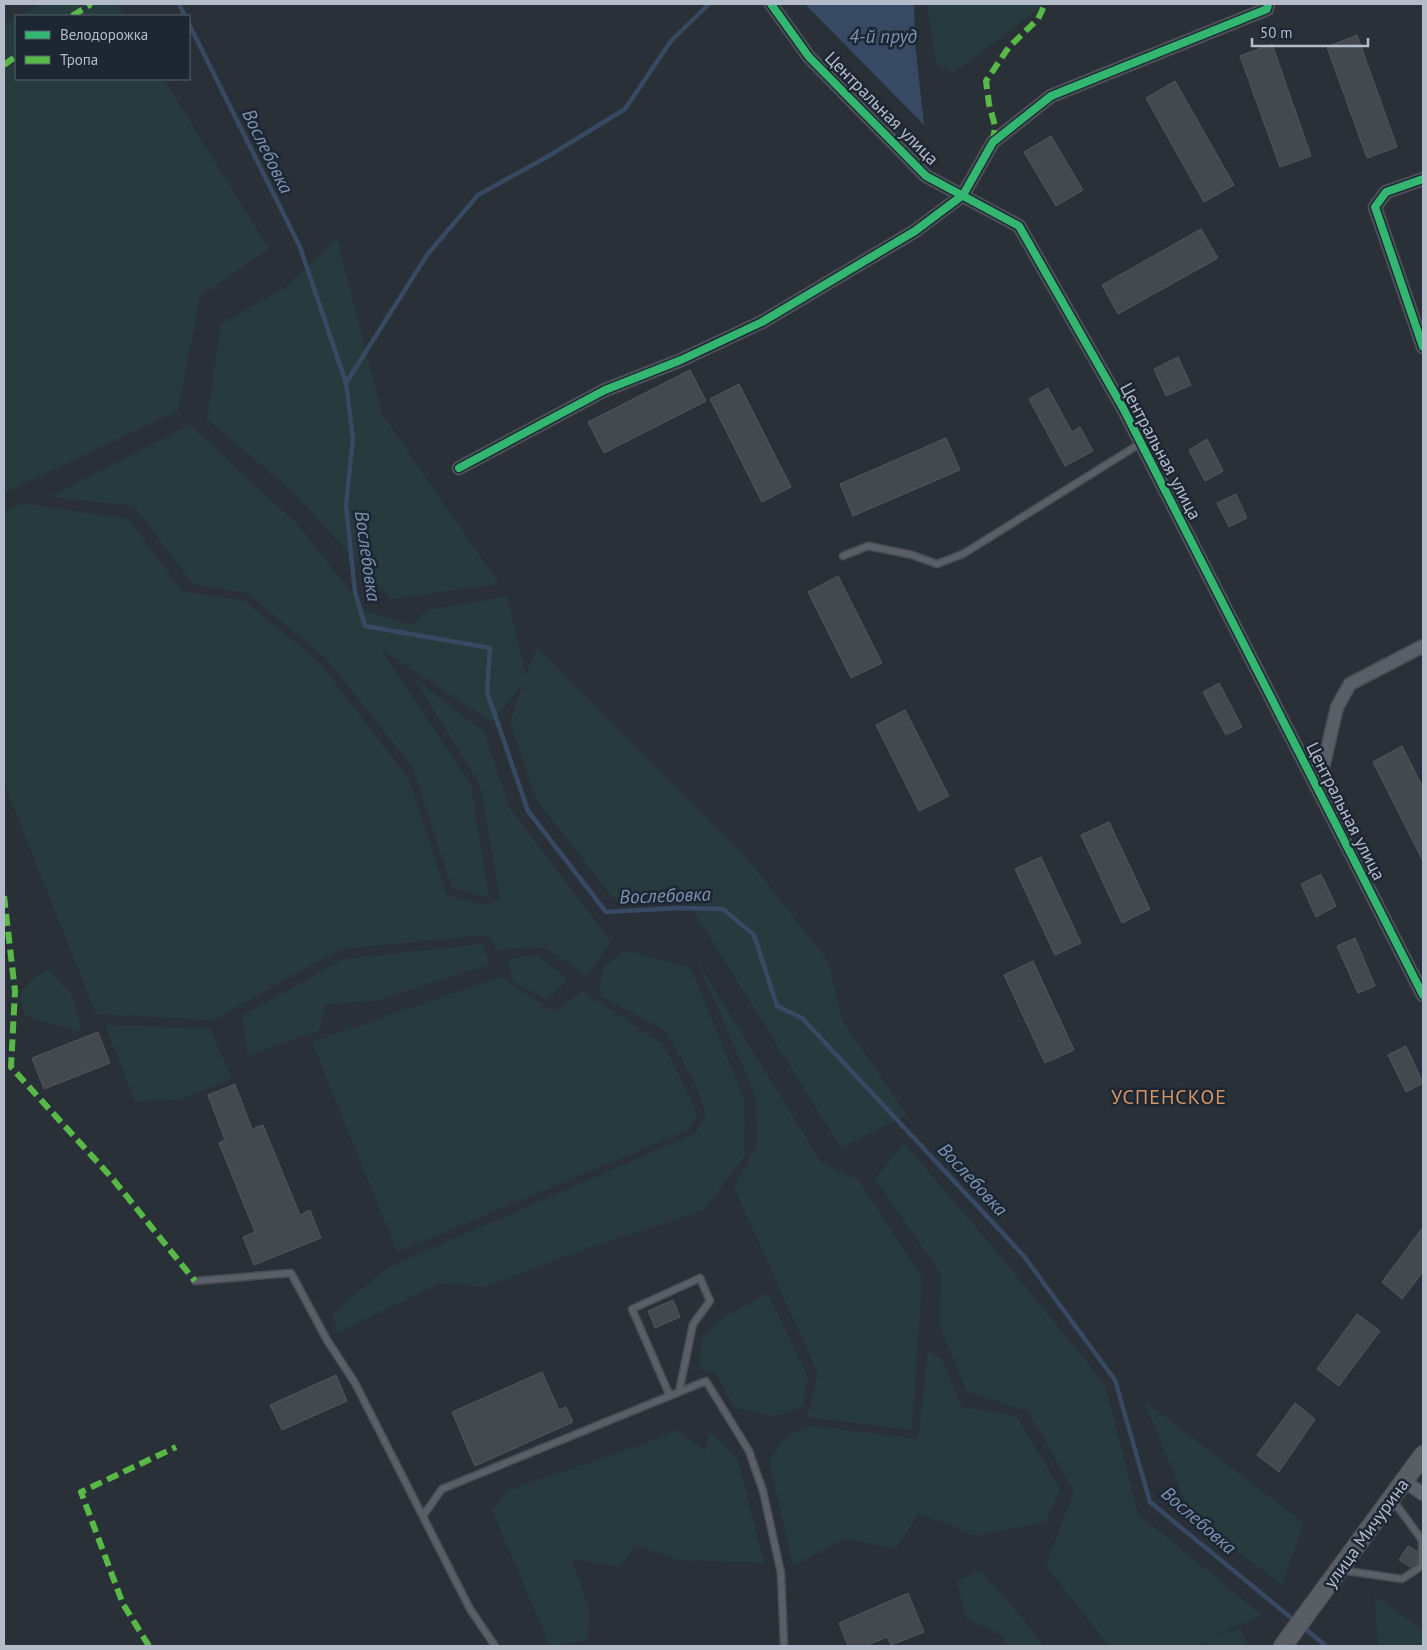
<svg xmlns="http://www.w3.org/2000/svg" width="1427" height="1650" font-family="'PT Sans',sans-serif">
	<rect width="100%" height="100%" fill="#2a3038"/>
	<!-- green -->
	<path fill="#273a3e" d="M 41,4 L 117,4 L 125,16 L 19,16 Z
		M 927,4 L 1045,4 L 953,73 L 936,64 Z
		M 16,18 L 16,79 L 164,79 L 269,249 L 200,296 L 178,411 L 4,493 L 4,25 Z
		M 337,238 L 382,414 L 499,584 L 391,599 L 295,494 L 207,419 L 221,324 L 286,287 Z
		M 190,425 L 296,523 L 366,611 L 411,625 L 428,610 L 507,596 L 526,675 L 537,647 L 747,858 L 828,961 L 843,1022 L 907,1115 L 841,1148 L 678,886 L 613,898 L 536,799 L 510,722 L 523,684 L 492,722 L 381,649 L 471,785 L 489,898 L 452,888 L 413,768 L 325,657 L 246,593 L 193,584 L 134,506 L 49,497 Z
		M 22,503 L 128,519 L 182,591 L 245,601 L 320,663 L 409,779 L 447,895 L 485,905 L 500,899 L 480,785 L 414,678 L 484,732 L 510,808 L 611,942 L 587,976 L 544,947 L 497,950 L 488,935 L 341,949 L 213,1020 L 96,1014 L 4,783 L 4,513 Z
		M 482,944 L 490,964 L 375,1001 L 326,1004 L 319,1031 L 248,1055 L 242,1016 L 343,959 Z
		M 624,950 L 691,968 L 744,1099 L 745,1156 L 704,1210 L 585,1249 L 486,1287 L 441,1283 L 337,1333 L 333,1314 L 387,1268 L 696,1133 L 706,1115 L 697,1088 L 667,1032 L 599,995 L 602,969 Z
		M 536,955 L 568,979 L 547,1000 L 512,981 L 509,959 Z
		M 697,961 L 821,1162 L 858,1180 L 922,1277 L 912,1430 L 807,1417 L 818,1374 L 734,1187 L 758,1142 L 755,1095 Z
		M 48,969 L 73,996 L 82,1033 L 24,1015 L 20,994 L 31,980 Z
		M 500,977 L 555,1012 L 582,991 L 664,1045 L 698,1115 L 688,1130 L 397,1252 L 312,1042 Z
		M 105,1025 L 210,1028 L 232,1079 L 182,1099 L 135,1102 Z
		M 904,1143 L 991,1245 L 1105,1384 L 1138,1514 L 1262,1615 L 1210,1638 L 1241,1629 L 1248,1646 L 1206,1646 L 1205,1641 L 1203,1646 L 1109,1646 L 1046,1566 L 1074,1491 L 1028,1411 L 967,1392 L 940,1327 L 941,1274 L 875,1179 Z
		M 767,1293 L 808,1376 L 803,1407 L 775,1416 L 735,1408 L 716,1374 L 699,1368 L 702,1338 L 724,1317 Z
		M 928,1351 L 941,1358 L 962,1407 L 1016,1416 L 1060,1488 L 1046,1522 L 976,1536 L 919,1513 L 896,1548 L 845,1539 L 793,1566 L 769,1460 L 789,1434 L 815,1426 L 918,1439 Z
		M 1144,1401 L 1304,1523 L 1282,1585 L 1191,1516 Z
		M 676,1429 L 705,1451 L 710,1432 L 738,1460 L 764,1563 L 679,1560 L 635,1545 L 621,1567 L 572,1559 L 590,1611 L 588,1640 L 550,1646 L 492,1510 L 507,1491 L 657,1439 Z
		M 980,1570 L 1029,1626 L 1043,1646 L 1007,1646 L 1002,1635 L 966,1618 L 957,1581 Z
		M 1375,1596 L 1423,1630 L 1423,1646 L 1378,1646 Z"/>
	<!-- water -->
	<path fill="#384963" d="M 805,4 L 914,4 L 915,43 L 924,125 Z"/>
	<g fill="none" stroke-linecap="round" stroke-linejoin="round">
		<!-- stream -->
		<path stroke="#384963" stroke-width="4.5" d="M 179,4 L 185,16
			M 189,24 L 300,247 L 346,383 L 353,438 L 346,505 L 355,592 L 365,626 L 490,648 L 487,692 L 528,811 L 606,912 L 678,908 L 723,909 L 754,935 L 777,1006 L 802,1018 L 1023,1255 L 1115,1380 L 1150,1502 L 1295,1621
			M 346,383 L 427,255 L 478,195 L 547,157 L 625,109 L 671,41 L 709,4
			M 1303,1627 L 1326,1646"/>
	</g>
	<!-- building -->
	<path fill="#444950" stroke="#52575f" d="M 1357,35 L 1397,147 L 1367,158 L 1327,47 Z
		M 1272,44 L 1311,156 L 1280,167 L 1240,56 Z
		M 1175,81 L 1234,185 L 1204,202 L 1146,98 Z
		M 1051,136 L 1083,190 L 1056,206 L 1024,152 Z
		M 1201,229 L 1218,258 L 1118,314 L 1102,285 Z
		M 1178,357 L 1191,385 L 1166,396 L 1154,369 Z
		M 690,370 L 706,401 L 604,453 L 588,422 Z
		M 739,384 L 791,487 L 762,502 L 710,399 Z
		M 1048,388 L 1072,432 L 1080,427 L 1093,451 L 1065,466 L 1029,399 Z
		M 946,438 L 960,470 L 853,516 L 840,484 Z
		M 1207,439 L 1223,471 L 1205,481 L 1189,450 Z
		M 1236,494 L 1247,518 L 1229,527 L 1217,503 Z
		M 838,576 L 882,663 L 851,678 L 808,592 Z
		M 1219,683 L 1242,727 L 1226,735 L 1203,692 Z
		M 905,710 L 949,796 L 919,811 L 876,725 Z
		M 1402,746 L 1423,788 L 1423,861 L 1373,762 Z
		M 1109,822 L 1150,909 L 1122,923 L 1081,835 Z
		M 1041,857 L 1081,943 L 1055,955 L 1015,869 Z
		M 1321,874 L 1336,906 L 1316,917 L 1301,884 Z
		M 1355,938 L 1375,986 L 1358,993 L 1337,946 Z
		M 1033,961 L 1074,1050 L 1045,1063 L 1004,975 Z
		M 98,1032 L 110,1063 L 44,1089 L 32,1058 Z
		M 1406,1046 L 1423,1083 L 1406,1092 L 1388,1055 Z
		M 235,1084 L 252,1129 L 263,1125 L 300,1215 L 310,1210 L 321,1238 L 254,1265 L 243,1237 L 255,1232 L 219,1143 L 225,1140 L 208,1095 Z
		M 1423,1227 L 1423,1272 L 1402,1299 L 1382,1282 Z
		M 673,1300 L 680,1317 L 655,1328 L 648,1311 Z
		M 1357,1314 L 1380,1331 L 1339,1386 L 1317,1369 Z
		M 542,1372 L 559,1410 L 566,1407 L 573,1422 L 475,1466 L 452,1412 Z
		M 336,1375 L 347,1401 L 282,1430 L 270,1405 Z
		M 1295,1403 L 1315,1419 L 1279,1472 L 1257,1455 Z
		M 1408,1546 L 1417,1551 L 1417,1563 L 1411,1567 L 1399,1560 Z
		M 908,1593 L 924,1632 L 891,1645 L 887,1637 L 866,1646 L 848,1646 L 839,1623 Z"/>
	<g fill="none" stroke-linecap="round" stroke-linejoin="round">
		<!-- lane casing -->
		<g stroke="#484c53" stroke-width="9">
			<path id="lane" d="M 843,556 L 868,546 L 912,555 L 937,564 L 963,554 L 1141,443
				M 195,1281 L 291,1273 L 327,1340 L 355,1383 L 470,1609 L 495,1646
				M 670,1396 L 632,1309 L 700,1278 L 710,1301 L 693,1324 L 679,1392
				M 423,1516 L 442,1489 L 706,1381 L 749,1451 L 763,1491 L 781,1573 L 784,1646
				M 1340,1570 L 1402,1579 L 1422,1566 L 1422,1540 L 1392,1499"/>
		</g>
		<!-- street casing -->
		<g stroke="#484c53" stroke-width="15">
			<path id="street" d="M 771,4 L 809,57 L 926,176 L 1019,226 L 1123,408 L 1423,995
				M 1423,179 L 1386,192 L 1375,207 L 1423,347
				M 459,468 L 605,390 L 681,360 L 762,322 L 915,231 L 963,195 L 993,142 L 1051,96 L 1267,9 L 1268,4
				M 1318,789 L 1337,707 L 1350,684 L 1423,646
				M 1404,1481 L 1423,1494"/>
		</g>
		<!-- secondary casing -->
		<g stroke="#484c53" stroke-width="20">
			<path id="secondary" d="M 1283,1646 L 1423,1455"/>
		</g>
		<!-- lane -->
		<use href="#lane" stroke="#5a5e66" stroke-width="6"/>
		<!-- street -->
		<use href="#street" stroke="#5a5e66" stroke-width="12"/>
		<!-- secondary -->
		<use href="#secondary" stroke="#595d64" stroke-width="18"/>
		<!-- quiet -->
		<path stroke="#58b947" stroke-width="6" stroke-dasharray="12 6" stroke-linecap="butt" d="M 72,16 L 91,4
			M 4,65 L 16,56
			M 993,142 L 995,126 L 989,104 L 986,81 L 1009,47 L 1038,19 L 1045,4
			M 4,896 L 15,991 L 11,1067 L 112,1178 L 195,1281
			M 149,1646 L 123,1604 L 81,1492 L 176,1447"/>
		<!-- cycleway casing -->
		<g stroke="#1d2633" stroke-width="11">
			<path id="cycleway" d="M 771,4 L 809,57 L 926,176 L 1019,226 L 1123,408 L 1423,995
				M 1423,179 L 1386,192 L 1375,207 L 1423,347
				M 459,468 L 605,390 L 681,360 L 762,322 L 915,231 L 963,195 L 993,142 L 1051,96 L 1267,9 L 1268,4"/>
		</g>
		<!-- cycleway -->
		<use href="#cycleway" stroke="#33b770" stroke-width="8"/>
	</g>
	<g text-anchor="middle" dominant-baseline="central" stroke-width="5" stroke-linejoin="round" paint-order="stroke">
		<!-- street labels -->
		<g font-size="18" fill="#b4bcc9" stroke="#1d2633">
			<text transform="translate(882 108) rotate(45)">Центральная улица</text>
			<text transform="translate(1161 451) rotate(62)">Центральная улица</text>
			<text transform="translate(1346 811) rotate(63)">Центральная улица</text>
			<text transform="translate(1366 1533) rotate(-54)">улица Мичурина</text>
		</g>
		<!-- water labels -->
		<g font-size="19" font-style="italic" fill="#7c92b1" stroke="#1d2633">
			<text x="883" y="36">4-й пруд</text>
			<text transform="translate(268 151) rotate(64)">Вослебовка</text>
			<text transform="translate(368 556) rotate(82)">Вослебовка</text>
			<text transform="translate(665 895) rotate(-2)">Вослебовка</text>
			<text transform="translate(973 1179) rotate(47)">Вослебовка</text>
			<text transform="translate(1199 1520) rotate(41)">Вослебовка</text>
		</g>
		<!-- quarter labels -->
		<g font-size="20" letter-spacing="1" fill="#d59563" stroke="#1d2633">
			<text x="1169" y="1097">УСПЕНСКОЕ</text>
		</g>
	</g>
	<!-- border -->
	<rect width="1427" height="1650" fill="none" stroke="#b4bcc9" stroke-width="10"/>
	<!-- legend -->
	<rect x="15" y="15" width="175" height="65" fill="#1d2633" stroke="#59626f"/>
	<rect x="25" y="31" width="25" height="8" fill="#33b770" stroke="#59626f"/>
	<text x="60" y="40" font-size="15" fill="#b4bcc9">Велодорожка</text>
	<rect x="25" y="56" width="25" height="8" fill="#58b947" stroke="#59626f"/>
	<text x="60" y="65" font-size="15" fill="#b4bcc9">Тропа</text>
	<!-- scale -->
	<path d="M1252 38v8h116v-8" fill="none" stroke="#b4bcc9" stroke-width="2.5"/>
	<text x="1260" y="38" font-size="15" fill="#b4bcc9" stroke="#1d2633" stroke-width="4" paint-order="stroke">50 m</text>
</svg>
